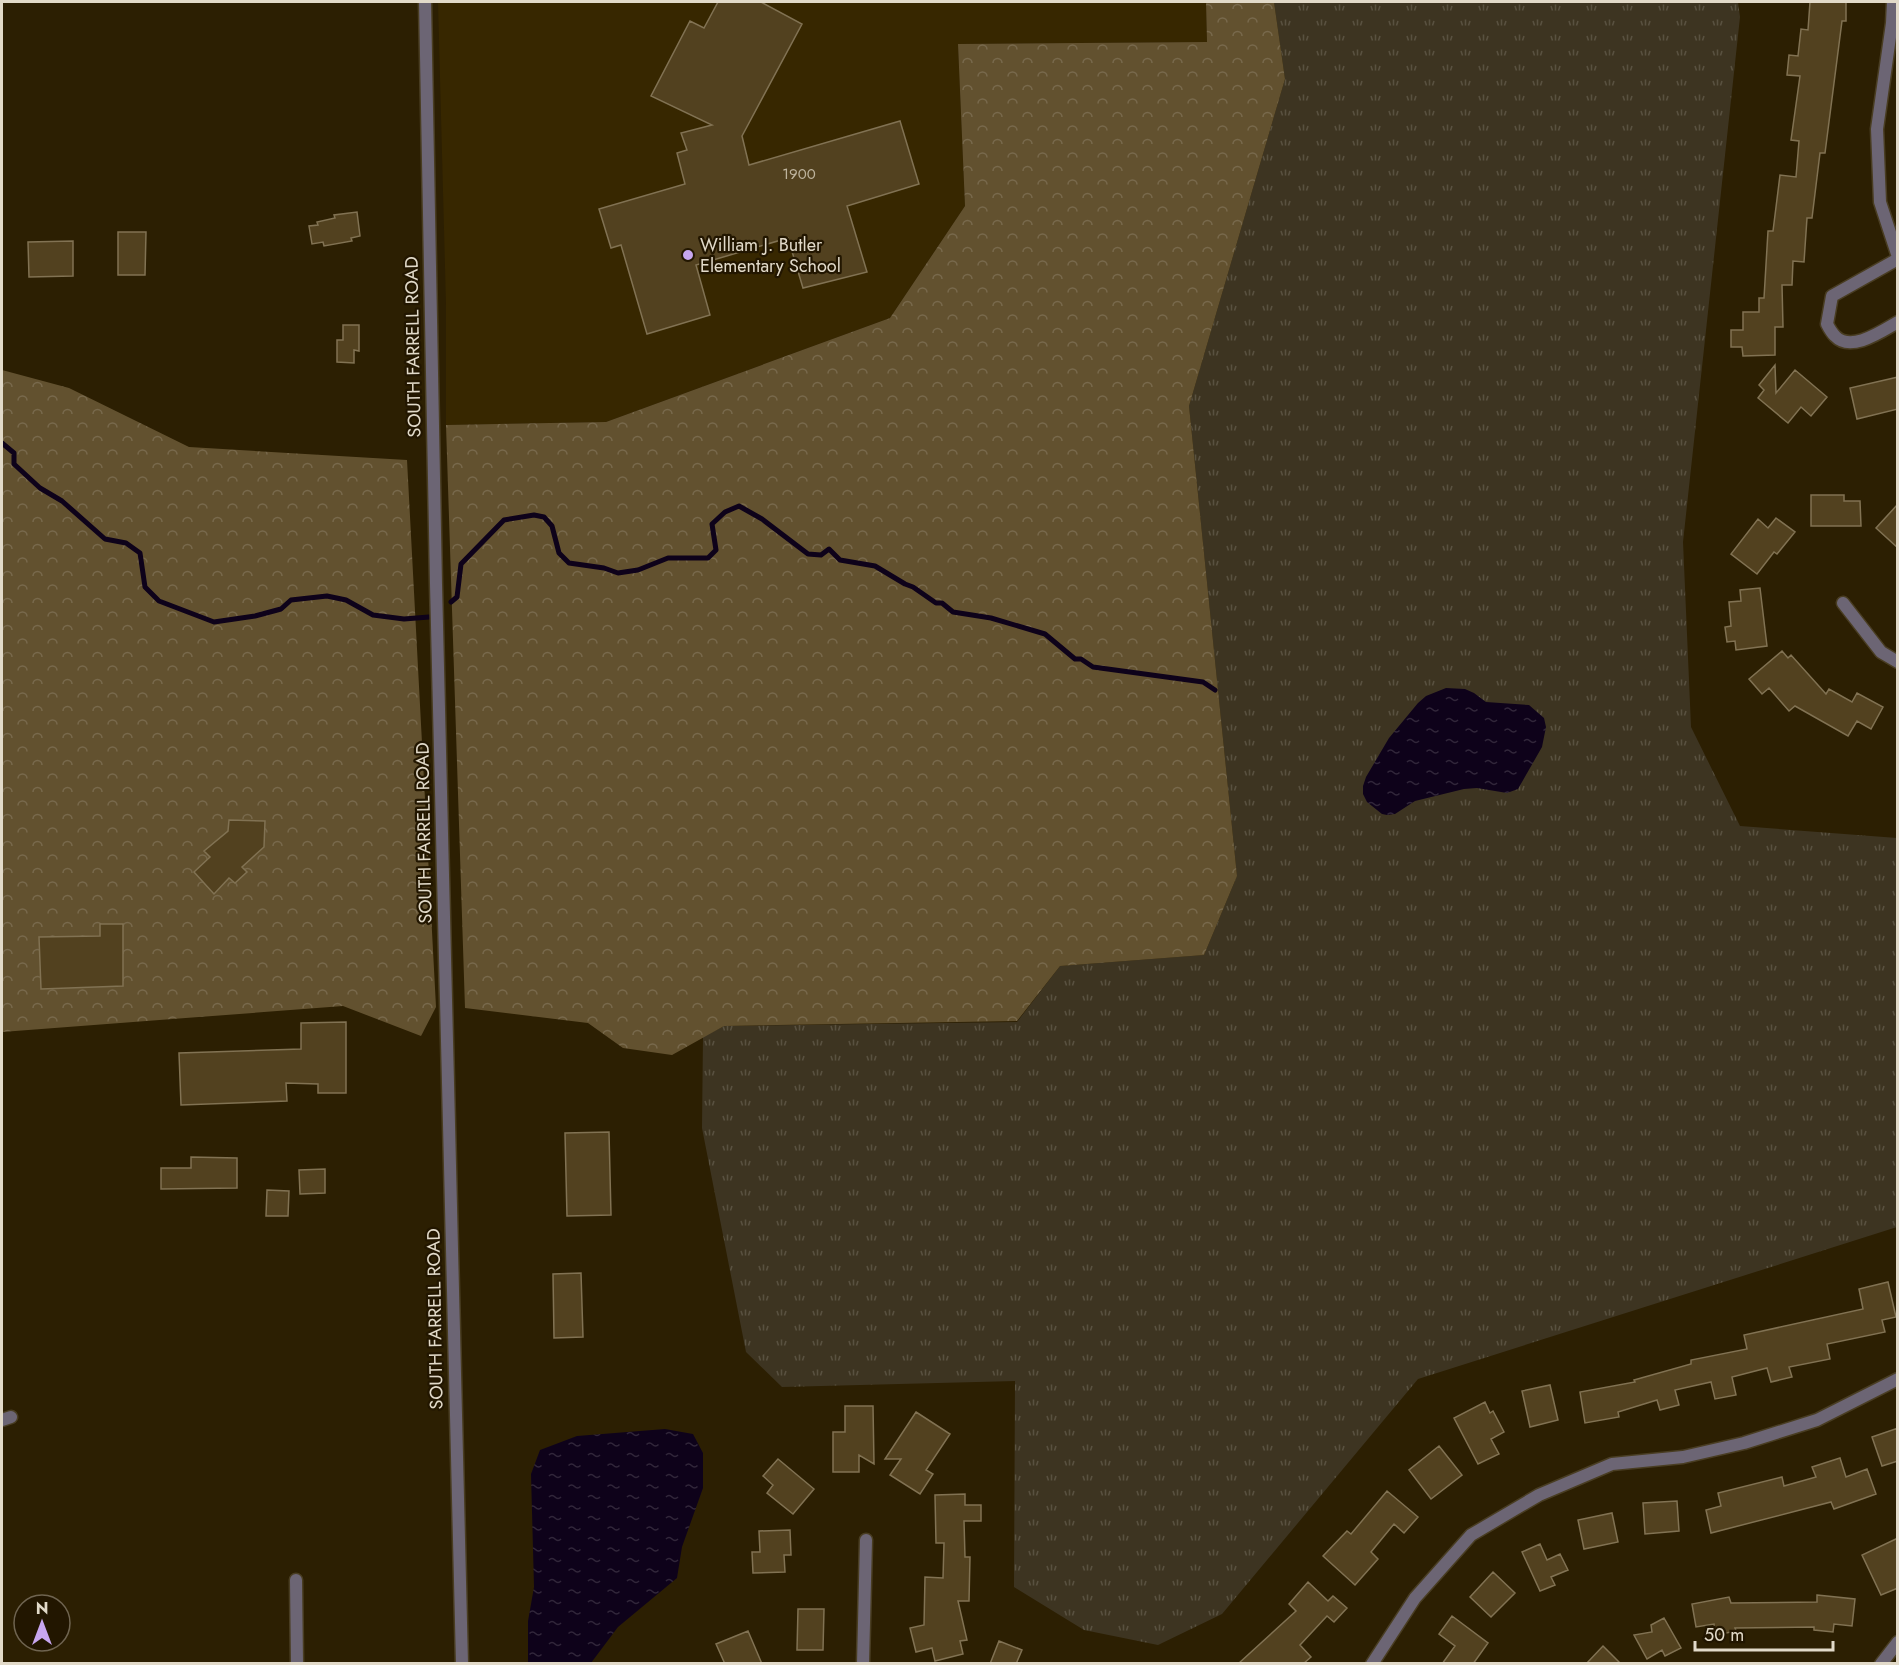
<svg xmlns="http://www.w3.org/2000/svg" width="1899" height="1665" font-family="Jost,sans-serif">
	<defs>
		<pattern id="grass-tufts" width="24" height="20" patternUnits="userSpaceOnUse" patternTransform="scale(1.5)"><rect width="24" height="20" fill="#3d3421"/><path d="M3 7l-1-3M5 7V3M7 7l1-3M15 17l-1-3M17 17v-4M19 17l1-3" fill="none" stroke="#595140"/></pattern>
		<pattern id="forest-crowns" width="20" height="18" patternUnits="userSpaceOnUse" patternTransform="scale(1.5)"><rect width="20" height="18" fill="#62512f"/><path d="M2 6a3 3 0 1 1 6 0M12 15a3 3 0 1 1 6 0" fill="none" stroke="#78694c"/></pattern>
		<pattern id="water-ripples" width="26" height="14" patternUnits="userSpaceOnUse" patternTransform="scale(1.5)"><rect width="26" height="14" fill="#0e021a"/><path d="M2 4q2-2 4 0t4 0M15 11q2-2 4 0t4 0" fill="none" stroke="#31263a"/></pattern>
	</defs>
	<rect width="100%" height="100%" fill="#2c1f02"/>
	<!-- built -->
	<path fill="#372700" d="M 438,2 L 1206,2 L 1207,42 L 958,44 L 965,206 L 890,318 L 606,422 L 446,425 L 446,305 Z"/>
	<!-- grass -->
	<path fill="url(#grass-tufts)" d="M 1274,2 L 1738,2 L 1740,17 L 1683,542 L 1691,727 L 1740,826 L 1897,838 L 1897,1227 L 1418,1379 L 1222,1614 L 1158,1645 L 1084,1630 L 1014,1587 L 1015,1381 L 782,1387 L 746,1352 L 702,1128 L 703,1037 L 724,1026 L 1017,1022 L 1060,966 L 1204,955 L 1237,876 L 1189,406 L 1285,79 Z"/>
	<!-- forest -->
	<path fill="url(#forest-crowns)" d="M 1206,2 L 1274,2 L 1285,79 L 1189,406 L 1237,876 L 1204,955 L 1060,966 L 1017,1021 L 724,1026 L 672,1055 L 623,1048 L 588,1023 L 465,1008 L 446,425 L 606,422 L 890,318 L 965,206 L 958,44 L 1207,42 Z
		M 2,370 L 69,388 L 189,447 L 407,460 L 436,1007 L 421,1036 L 343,1006 L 2,1032 Z"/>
	<!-- water -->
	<path fill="url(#water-ripples)" d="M 1446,688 L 1465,689 L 1474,693 L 1486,702 L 1529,705 L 1544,718 L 1546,727 L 1542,747 L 1518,789 L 1507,793 L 1477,788 L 1464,789 L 1415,801 L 1395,814 L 1387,815 L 1382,814 L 1367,802 L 1363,794 L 1363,786 L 1366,777 L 1389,738 L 1418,703 L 1426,696 Z
		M 665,1429 L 693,1434 L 703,1453 L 703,1488 L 682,1547 L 677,1578 L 618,1627 L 591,1663 L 528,1663 L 528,1621 L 534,1587 L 531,1474 L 540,1450 L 577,1436 Z"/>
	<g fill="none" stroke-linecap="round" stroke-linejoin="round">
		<!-- stream -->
		<path stroke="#0e021a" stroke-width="5" d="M 2,443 L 14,453 L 14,464 L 40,488 L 62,501 L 105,539 L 126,543 L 140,553 L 145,587 L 159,601 L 214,622 L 255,616 L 281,609 L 291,600 L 327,596 L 346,600 L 373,615 L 404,619 L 429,617
			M 451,602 L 457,597 L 461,564 L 504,520 L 534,515 L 544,517 L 552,526 L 559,553 L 569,563 L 604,568 L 618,573 L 638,570 L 668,558 L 708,558 L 716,550 L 712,524 L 725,512 L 739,506 L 762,519 L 808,554 L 821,555 L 829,549 L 840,560 L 875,566 L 905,584 L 913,587 L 936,603 L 942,603 L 953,612 L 991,618 L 1045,634 L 1075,659 L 1081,659 L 1093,667 L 1203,682 L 1215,690"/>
	</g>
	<!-- building -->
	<path fill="#52411f" stroke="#817253" stroke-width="1.5" d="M 718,2 L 761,2 L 802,24 L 742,136 L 749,165 L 900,121 L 919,184 L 847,206 L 867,272 L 803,288 L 788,238 L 696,265 L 710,315 L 647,334 L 621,245 L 611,248 L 599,209 L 685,184 L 677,153 L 687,150 L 681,133 L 712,125 L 651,96 L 690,21 L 704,28 Z
		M 1810,2 L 1846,2 L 1846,21 L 1842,21 L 1825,153 L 1820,153 L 1812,218 L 1807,218 L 1804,262 L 1793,261 L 1792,285 L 1782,285 L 1783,327 L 1775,327 L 1775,355 L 1743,356 L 1742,347 L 1731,347 L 1731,330 L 1743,330 L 1743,312 L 1759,312 L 1759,298 L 1764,298 L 1768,231 L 1773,231 L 1780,175 L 1796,177 L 1799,141 L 1791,140 L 1800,76 L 1787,75 L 1789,55 L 1798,56 L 1801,29 L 1808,30 Z
		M 357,212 L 360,236 L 351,238 L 352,241 L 324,246 L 323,242 L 312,244 L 309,226 L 318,225 L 317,222 L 335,218 L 334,215 Z
		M 118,232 L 146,232 L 145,275 L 118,275 Z
		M 73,241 L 73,276 L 29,277 L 28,242 Z
		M 343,325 L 359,325 L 359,351 L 354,350 L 354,363 L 337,362 L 337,340 L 343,340 Z
		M 1775,365 L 1776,393 L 1795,370 L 1827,397 L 1811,416 L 1801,407 L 1788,423 L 1758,398 L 1764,390 L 1759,385 Z
		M 1898,377 L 1898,409 L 1857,419 L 1850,388 Z
		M 1811,495 L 1844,495 L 1844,501 L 1860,501 L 1861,526 L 1811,526 Z
		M 1898,504 L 1898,548 L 1876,528 Z
		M 1776,518 L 1795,532 L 1777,554 L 1774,552 L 1757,574 L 1731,554 L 1758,519 L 1768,528 Z
		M 1760,588 L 1767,646 L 1736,650 L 1735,641 L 1727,642 L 1725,627 L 1731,626 L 1729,602 L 1741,601 L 1740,590 Z
		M 1782,651 L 1788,658 L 1791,655 L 1826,694 L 1829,689 L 1852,702 L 1857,693 L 1883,707 L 1871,729 L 1857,721 L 1848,736 L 1795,706 L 1789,711 L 1769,688 L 1762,694 L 1749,679 Z
		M 229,820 L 265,821 L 264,847 L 242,867 L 247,872 L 235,883 L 229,878 L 214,894 L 194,872 L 210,857 L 204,851 L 228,831 Z
		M 100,924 L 123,924 L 123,986 L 41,989 L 39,937 L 100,936 Z
		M 346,1022 L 346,1093 L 318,1093 L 318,1084 L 286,1083 L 287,1101 L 181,1105 L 179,1053 L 301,1049 L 301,1023 Z
		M 609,1132 L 611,1215 L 567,1216 L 565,1133 Z
		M 191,1157 L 237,1158 L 237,1188 L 161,1189 L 161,1168 L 191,1168 Z
		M 325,1169 L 325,1193 L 300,1194 L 299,1170 Z
		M 267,1190 L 289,1191 L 288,1216 L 266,1216 Z
		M 581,1273 L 583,1337 L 554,1338 L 553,1274 Z
		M 1888,1282 L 1896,1317 L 1882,1320 L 1885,1332 L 1827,1344 L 1830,1359 L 1789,1367 L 1792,1377 L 1771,1382 L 1767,1368 L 1732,1377 L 1736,1395 L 1715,1399 L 1711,1382 L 1675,1390 L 1679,1405 L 1660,1410 L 1657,1400 L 1618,1412 L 1619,1417 L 1585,1423 L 1580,1392 L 1635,1382 L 1634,1380 L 1691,1364 L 1691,1360 L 1747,1349 L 1744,1335 L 1863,1309 L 1859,1289 Z
		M 1550,1385 L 1558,1420 L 1530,1427 L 1522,1391 Z
		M 1485,1402 L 1490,1413 L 1493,1411 L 1504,1432 L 1491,1439 L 1499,1454 L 1478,1464 L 1454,1418 Z
		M 845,1406 L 873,1406 L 874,1464 L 859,1455 L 859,1472 L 833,1472 L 833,1432 L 845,1432 Z
		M 916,1412 L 950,1434 L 926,1470 L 933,1474 L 920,1494 L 890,1475 L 901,1459 L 885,1459 Z
		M 1898,1428 L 1898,1461 L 1882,1466 L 1872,1437 Z
		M 1439,1446 L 1462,1475 L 1431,1499 L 1409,1470 Z
		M 1840,1458 L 1846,1477 L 1867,1469 L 1876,1494 L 1834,1509 L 1831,1502 L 1711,1533 L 1706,1510 L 1721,1506 L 1718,1493 L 1782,1477 L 1784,1486 L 1816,1477 L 1812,1467 Z
		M 778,1459 L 814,1489 L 793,1514 L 767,1493 L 773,1485 L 763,1476 Z
		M 1387,1491 L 1418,1517 L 1404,1533 L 1394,1524 L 1371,1552 L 1378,1559 L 1355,1585 L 1323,1556 L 1347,1531 L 1351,1534 Z
		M 965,1494 L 965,1505 L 981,1505 L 981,1521 L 964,1521 L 965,1557 L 970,1557 L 969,1601 L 958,1601 L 967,1640 L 960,1641 L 963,1654 L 935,1661 L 932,1648 L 916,1652 L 910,1628 L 924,1625 L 925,1577 L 943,1578 L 944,1543 L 936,1543 L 935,1495 Z
		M 1677,1501 L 1679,1531 L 1645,1534 L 1643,1503 Z
		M 1612,1513 L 1618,1542 L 1584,1549 L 1578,1520 Z
		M 790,1530 L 791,1555 L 784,1555 L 785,1572 L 753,1573 L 752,1552 L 760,1552 L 759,1531 Z
		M 1898,1538 L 1898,1588 L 1881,1595 L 1862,1555 Z
		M 1540,1544 L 1547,1560 L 1560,1554 L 1568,1570 L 1551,1577 L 1555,1585 L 1540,1591 L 1522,1552 Z
		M 1493,1572 L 1515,1593 L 1491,1617 L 1470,1597 Z
		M 1308,1582 L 1328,1601 L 1333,1596 L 1347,1608 L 1334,1622 L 1327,1616 L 1300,1645 L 1311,1657 L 1303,1664 L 1238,1664 L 1296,1611 L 1289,1604 Z
		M 1817,1595 L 1855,1599 L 1852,1626 L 1834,1624 L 1833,1632 L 1814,1630 L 1814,1627 L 1735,1628 L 1736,1631 L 1716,1635 L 1714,1624 L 1696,1627 L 1692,1604 L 1729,1597 L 1731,1603 L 1817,1602 Z
		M 798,1609 L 824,1609 L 823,1650 L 797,1650 Z
		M 1452,1616 L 1488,1643 L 1473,1664 L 1442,1664 L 1455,1646 L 1439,1634 Z
		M 1664,1618 L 1681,1648 L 1665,1656 L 1662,1650 L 1647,1659 L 1634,1635 L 1652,1632 L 1651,1625 Z
		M 748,1631 L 762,1664 L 725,1664 L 716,1644 Z
		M 999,1641 L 1022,1650 L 1016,1664 L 990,1664 Z
		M 1603,1646 L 1621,1664 L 1586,1664 Z"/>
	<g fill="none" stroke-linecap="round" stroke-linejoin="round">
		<!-- minor casing -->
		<g stroke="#493d22" stroke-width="15">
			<path id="minor" d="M 1893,2 L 1892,23 L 1877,129 L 1880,202 L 1898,257
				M 1898,259 L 1832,296 L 1827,324 C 1829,328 1832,333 1835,336 C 1851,353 1882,331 1898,322
				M 1843,603 L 1881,652 L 1898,662
				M 2,1420 L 11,1417
				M 296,1580 L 297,1664
				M 863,1664 L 866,1540
				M 1372,1664 L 1415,1598 L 1471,1535 L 1539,1495 L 1612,1464 L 1683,1457 L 1744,1443 L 1817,1420 L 1898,1379
				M 1881,1664 L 1898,1642"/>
		</g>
		<!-- tertiary casing -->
		<g stroke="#493d22" stroke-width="15">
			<path id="tertiary" d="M 425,2 L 436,584 L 462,1664"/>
		</g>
		<!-- minor -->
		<use href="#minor" stroke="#6c6574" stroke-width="12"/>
		<!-- tertiary -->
		<use href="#tertiary" stroke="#6c6574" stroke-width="12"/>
	</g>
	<!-- markers -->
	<circle fill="#c7a6ef" stroke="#221600" stroke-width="2" cx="688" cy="255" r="6"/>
	<g text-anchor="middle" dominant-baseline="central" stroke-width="4.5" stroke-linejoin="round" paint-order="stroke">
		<!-- number labels -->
		<g font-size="15" fill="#beb49e">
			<text x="799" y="174">1900</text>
		</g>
		<!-- poi labels -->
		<g font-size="18" fill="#e2dac9" stroke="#221600" text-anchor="start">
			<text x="700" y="245">William J. Butler<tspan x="700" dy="21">Elementary School</tspan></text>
		</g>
		<!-- street labels -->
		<g font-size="18" fill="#e2dac9" stroke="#221600">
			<text transform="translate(413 347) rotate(-91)">SOUTH FARRELL ROAD</text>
			<text transform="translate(424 833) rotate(-91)">SOUTH FARRELL ROAD</text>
			<text transform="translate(435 1319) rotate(-91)">SOUTH FARRELL ROAD</text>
		</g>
	</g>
	<!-- border -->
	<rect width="1899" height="1665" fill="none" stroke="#e2dac9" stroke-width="6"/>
	<!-- north arrow -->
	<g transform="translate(42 1623)"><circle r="28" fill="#221600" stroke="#6f6450" stroke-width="1.5"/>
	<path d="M0-4.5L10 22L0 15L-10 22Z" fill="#c7a6ef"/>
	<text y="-9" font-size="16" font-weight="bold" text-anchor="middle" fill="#e2dac9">N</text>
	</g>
	<!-- scale -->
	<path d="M1695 1641v9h138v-9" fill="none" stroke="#e2dac9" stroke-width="3"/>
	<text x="1704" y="1641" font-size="18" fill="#e2dac9" stroke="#221600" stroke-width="4.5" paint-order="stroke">50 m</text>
</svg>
